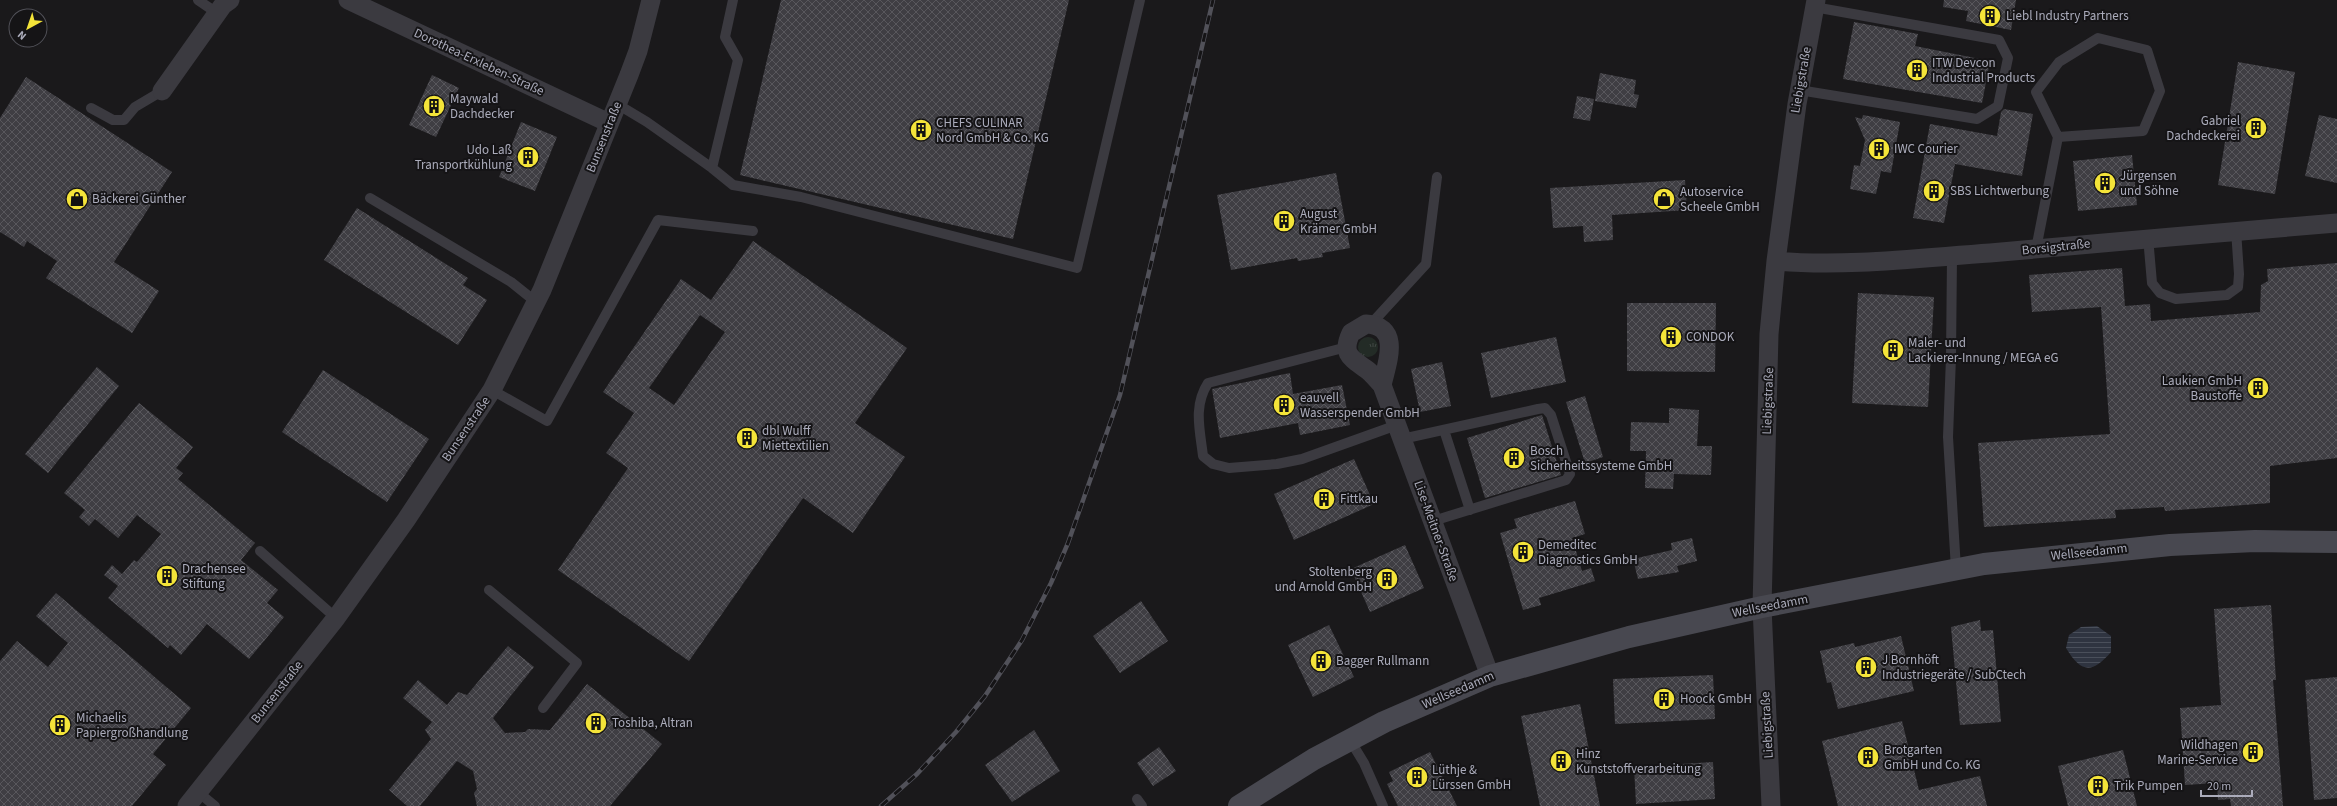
<svg xmlns="http://www.w3.org/2000/svg" width="2337" height="806" font-family="'Source Sans 3',sans-serif">
	<defs>
		<pattern id="grass-tufts" width="24" height="20" patternUnits="userSpaceOnUse"><rect width="24" height="20" fill="#232b26"/><path d="M3 7l-1-3M5 7V3M7 7l1-3M15 17l-1-3M17 17v-4M19 17l1-3" fill="none" stroke="#404744"/></pattern>
		<pattern id="water-rules" width="6" height="5" patternUnits="userSpaceOnUse"><rect width="6" height="5" fill="#2f3440"/><path d="M0 2.5h6" fill="none" stroke="#4a4f5a"/></pattern>
		<pattern id="building-cross-hatch" width="8" height="8" patternUnits="userSpaceOnUse"><rect width="8" height="8" fill="#3f3e43"/><path d="M0 0l8 8M0 8l8-8" fill="none" stroke="#58575c"/></pattern>
	</defs>
	<rect width="100%" height="100%" fill="#1a191b"/>
	<!-- grass -->
	<path fill="url(#grass-tufts)" d="M1358 347a10 10 0 1 1 20 0a10 10 0 1 1-20 0Z"/>
	<!-- water -->
	<path fill="url(#water-rules)" d="M 2097,626 L 2111,636 L 2111,652 C 2092,674 2081,673 2066,648 L 2069,635 L 2081,627 Z"/>
	<!-- building -->
	<path fill="url(#building-cross-hatch)" fill-rule="evenodd" d="M 781,0 L 1069,0 L 1013,239 L 740,175 Z
		M 1944,0 L 2016,0 L 2011,30 L 1966,21 L 1968,11 L 1943,7 Z
		M 1854,22 L 1918,34 L 1915,46 L 1990,61 L 1982,103 L 1843,79 Z
		M 2238,62 L 2295,72 L 2275,194 L 2218,185 Z
		M 1600,73 L 1636,80 L 1634,94 L 1639,95 L 1636,108 L 1595,101 Z
		M 432,75 L 459,88 L 436,137 L 409,125 Z
		M 26,77 L 172,172 L 114,262 L 159,291 L 132,333 L 46,278 L 57,261 L 27,241 L 24,247 L 0,232 L 0,118 Z
		M 1577,96 L 1594,99 L 1590,121 L 1573,118 Z
		M 2004,109 L 2033,114 L 2022,176 L 1955,164 L 1944,223 L 1913,218 L 1930,124 L 1997,136 L 2001,112 Z
		M 1863,115 L 1900,122 L 1891,173 L 1881,171 L 1876,194 L 1850,189 L 1854,165 L 1860,166 L 1865,140 L 1855,117 L 1862,119 Z
		M 2319,115 L 2337,119 L 2337,183 L 2305,176 Z
		M 521,122 L 557,137 L 535,191 L 499,177 Z
		M 2132,155 L 2137,205 L 2078,211 L 2073,161 Z
		M 1336,173 L 1350,248 L 1322,253 L 1323,257 L 1298,261 L 1297,258 L 1231,270 L 1217,195 Z
		M 1685,180 L 1687,210 L 1612,215 L 1613,240 L 1584,242 L 1583,226 L 1553,228 L 1550,188 Z
		M 357,208 L 468,278 L 463,285 L 487,300 L 458,345 L 324,260 Z
		M 753,241 L 907,348 L 855,423 L 905,457 L 853,533 L 803,498 L 689,661 L 558,570 L 628,468 L 606,453 L 634,413 L 603,392 L 681,279 L 711,300 ZM 700,315 L 725,332 L 674,405 L 649,388 Z
		M 2337,263 L 2337,458 L 2270,466 L 2270,503 L 2165,511 L 2164,507 L 2115,510 L 2116,518 L 1984,527 L 1978,443 L 2110,434 L 2101,307 L 2032,312 L 2029,275 L 2122,268 L 2125,306 L 2150,304 L 2151,321 L 2260,312 L 2261,285 L 2268,281 L 2267,269 Z
		M 1858,293 L 1934,297 L 1928,407 L 1852,403 Z
		M 1627,303 L 1716,303 L 1715,372 L 1627,371 Z
		M 1556,337 L 1566,382 L 1491,398 L 1481,353 Z
		M 1442,362 L 1451,406 L 1420,412 L 1411,369 Z
		M 97,367 L 119,386 L 48,473 L 25,454 Z
		M 323,370 L 429,439 L 387,502 L 282,432 Z
		M 1290,373 L 1293,394 L 1342,385 L 1350,425 L 1300,435 L 1298,423 L 1220,438 L 1212,389 Z
		M 1585,396 L 1603,457 L 1585,463 L 1566,402 Z
		M 139,403 L 193,447 L 176,468 L 183,473 L 178,479 L 255,543 L 241,560 L 278,590 L 267,603 L 284,617 L 249,659 L 207,624 L 181,655 L 170,645 L 168,648 L 108,598 L 118,586 L 104,575 L 112,565 L 122,574 L 134,560 L 137,562 L 161,534 L 137,515 L 118,538 L 95,519 L 89,526 L 79,517 L 85,510 L 64,493 Z
		M 1669,408 L 1699,410 L 1697,446 L 1712,446 L 1711,475 L 1674,474 L 1673,489 L 1645,488 L 1646,451 L 1630,451 L 1631,422 L 1669,423 Z
		M 1542,415 L 1561,475 L 1485,498 L 1467,438 Z
		M 1354,459 L 1374,504 L 1294,540 L 1274,494 Z
		M 1575,501 L 1585,534 L 1572,538 L 1582,571 L 1591,568 L 1595,581 L 1539,598 L 1541,605 L 1523,610 L 1500,533 L 1517,528 L 1514,519 Z
		M 1692,538 L 1697,561 L 1677,566 L 1679,572 L 1638,579 L 1633,559 L 1672,550 L 1671,543 Z
		M 1405,545 L 1424,588 L 1370,612 L 1351,569 Z
		M 56,593 L 191,708 L 153,754 L 166,765 L 132,806 L 0,806 L 0,661 L 17,641 L 48,667 L 68,643 L 36,616 Z
		M 1141,601 L 1168,641 L 1120,673 L 1093,636 Z
		M 2271,605 L 2276,680 L 2273,680 L 2283,806 L 2231,806 L 2230,799 L 2218,800 L 2217,783 L 2185,785 L 2180,708 L 2221,705 L 2214,609 Z
		M 1980,620 L 1981,631 L 1993,630 L 2001,722 L 1960,725 L 1951,627 Z
		M 1329,625 L 1354,677 L 1313,697 L 1288,645 Z
		M 1901,636 L 1914,691 L 1838,709 L 1831,682 L 1827,683 L 1820,651 L 1854,643 L 1855,647 Z
		M 508,646 L 534,667 L 493,718 L 505,733 L 525,732 L 528,729 L 550,730 L 587,684 L 662,744 L 610,806 L 477,806 L 474,793 L 477,789 L 473,771 L 457,761 L 420,806 L 407,806 L 389,790 L 431,739 L 425,730 L 432,722 L 403,698 L 418,680 L 447,705 L 458,692 L 467,695 Z
		M 1713,675 L 1715,719 L 1615,724 L 1613,679 Z
		M 2337,677 L 2337,798 L 2314,800 L 2305,680 Z
		M 1580,704 L 1600,806 L 1540,806 L 1521,716 Z
		M 1902,721 L 1919,790 L 1980,776 L 1987,806 L 1838,806 L 1822,741 Z
		M 1034,730 L 1060,771 L 1012,802 L 985,765 Z
		M 1159,747 L 1176,771 L 1153,786 L 1137,763 Z
		M 2123,750 L 2137,806 L 2068,806 L 2058,766 Z
		M 1430,752 L 1457,806 L 1398,806 L 1387,784 L 1393,781 L 1389,772 Z
		M 1713,762 L 1715,799 L 1636,804 L 1634,767 Z"/>
	<g fill="none" stroke-linecap="round" stroke-linejoin="round">
		<!-- lane -->
		<path stroke="#3b3a40" stroke-width="10" d="M 198,0 L 217,13
			M 1799,90 L 1977,119 L 1998,106 L 2008,58 L 1999,40 L 1814,7
			M 617,104 L 647,122 L 712,168 L 738,60 L 725,37 L 733,0
			M 91,108 L 113,120 L 124,120 L 135,107 L 162,91
			M 712,168 L 733,185 L 801,197 L 1077,268 L 1140,0
			M 370,198 L 511,282 L 536,302
			M 2148,237 L 2152,283 L 2160,293 L 2176,299 L 2227,295 L 2238,287 L 2239,274 L 2236,230
			M 2036,249 L 2058,137 L 2143,131 L 2160,91 L 2147,50 L 2098,38 L 2059,62 L 2036,92 L 2058,137
			M 1952,256 L 1951,357 L 1948,437 L 1956,569
			M 1371,324 L 1426,264 L 1437,177
			M 1347,347 L 1208,383 C 1193,406 1200,430 1203,456 L 1213,464 L 1229,468 L 1277,464 L 1302,459 L 1397,425
			M 492,390 L 547,421 L 658,220 L 753,231
			M 1444,430 L 1470,510
			M 1402,439 L 1538,409 L 1545,408 L 1551,415 L 1570,474 L 1566,480 L 1433,521
			M 260,551 L 336,618
			M 489,590 L 577,663 L 543,708
			M 1350,740 L 1364,763 L 1383,806
			M 198,792 L 215,806
			M 1137,799 L 1142,806"/>
		<!-- street -->
		<path stroke="#3b3a40" stroke-width="19" d="M 348,0 L 609,123
			M 162,91 L 223,5 L 230,0
			M 1776,261 C 1846,267 1919,258 1990,253 C 2106,243 2221,232 2337,223
			M 1382,385 C 1377,380 1372,373 1366,369 C 1351,358 1341,354 1351,333 L 1366,324 C 1402,326 1387,363 1382,385 L 1490,676
			M 187,806 L 336,618 L 406,520 L 492,390 L 542,290 L 629,75 L 638,51 L 651,0
			M 1771,806 L 1762,607 L 1769,334 L 1776,261 L 1797,104 L 1816,0"/>
		<!-- secondary -->
		<path stroke="#484850" stroke-width="22" d="M 1239,806 L 1314,759 L 1384,722 L 1490,676 L 1629,637 L 1762,607 L 1984,564 L 2170,545 L 2255,541 L 2337,542"/>
		<!-- rail casing -->
		<g stroke="#515159" stroke-width="4.5">
			<path id="rail" d="M 881,806 L 917,774 L 956,732 L 985,696 L 1022,640 L 1051,583 L 1068,543 L 1120,395 L 1213,0"/>
		</g>
		<!-- rail -->
		<use href="#rail" stroke="#151416" stroke-width="3" stroke-dasharray="9" stroke-linecap="butt"/>
	</g>
	<!-- icons -->
	<defs>
		<g id="building-disc" transform="scale(1.15)"><circle r="9.5" fill="#f4e439" stroke="#151416"/><path d="M-4-6H4V6H1V3H-1V6H-4ZM-2.5-4.3h1.7v1.8h-1.7ZM.8-4.3h1.7v1.8H.8ZM-2.5-1h1.7V.8h-1.7ZM.8-1h1.7V.8H.8Z" fill="#111"/></g>
		<g id="shop-disc" transform="scale(1.15)"><circle r="9.5" fill="#f4e439" stroke="#151416"/><path d="M-5-2.5h2.3a2.7 3.5 0 0 1 5.4 0H5L5.5 6h-11ZM-1.5-2.5h3a1.5 2.3 0 0 0-3 0Z" fill="#111"/></g>
	</defs>
	<g fill-rule="evenodd">
		<use href="#building-disc" x="1990" y="16"/>
		<use href="#building-disc" x="1917" y="70"/>
		<use href="#building-disc" x="434" y="106"/>
		<use href="#building-disc" x="2256" y="128"/>
		<use href="#building-disc" x="921" y="130"/>
		<use href="#building-disc" x="1879" y="149"/>
		<use href="#building-disc" x="528" y="157"/>
		<use href="#building-disc" x="2105" y="183"/>
		<use href="#building-disc" x="1934" y="191"/>
		<use href="#shop-disc" x="77" y="199"/>
		<use href="#shop-disc" x="1664" y="199"/>
		<use href="#building-disc" x="1284" y="221"/>
		<use href="#building-disc" x="1671" y="337"/>
		<use href="#building-disc" x="1893" y="350"/>
		<use href="#building-disc" x="2258" y="388"/>
		<use href="#building-disc" x="1284" y="405"/>
		<use href="#building-disc" x="747" y="438"/>
		<use href="#building-disc" x="1514" y="458"/>
		<use href="#building-disc" x="1324" y="499"/>
		<use href="#building-disc" x="1523" y="552"/>
		<use href="#building-disc" x="167" y="576"/>
		<use href="#building-disc" x="1387" y="579"/>
		<use href="#building-disc" x="1321" y="661"/>
		<use href="#building-disc" x="1866" y="667"/>
		<use href="#building-disc" x="1664" y="699"/>
		<use href="#building-disc" x="596" y="723"/>
		<use href="#building-disc" x="60" y="725"/>
		<use href="#building-disc" x="2253" y="752"/>
		<use href="#building-disc" x="1868" y="757"/>
		<use href="#building-disc" x="1561" y="761"/>
		<use href="#building-disc" x="1417" y="777"/>
		<use href="#building-disc" x="2098" y="786"/>
	</g>
	<g text-anchor="middle" dominant-baseline="central" stroke-width="4" stroke-linejoin="round" paint-order="stroke">
		<!-- poi labels -->
		<g font-size="13" fill="#abacbb" stroke="#151416" text-anchor="start">
			<text x="2006" y="16">Liebl Industry Partners</text>
			<text x="1932" y="63">ITW Devcon<tspan x="1932" dy="15">Industrial Products</tspan></text>
			<text x="450" y="99">Maywald<tspan x="450" dy="15">Dachdecker</tspan></text>
			<text x="2240" y="121" text-anchor="end">Gabriel<tspan x="2240" dy="15">Dachdeckerei</tspan></text>
			<text x="936" y="123">CHEFS CULINAR<tspan x="936" dy="15">Nord GmbH &amp; Co. KG</tspan></text>
			<text x="1894" y="149">IWC Courier</text>
			<text x="512" y="150" text-anchor="end">Udo Laß<tspan x="512" dy="15">Transportkühlung</tspan></text>
			<text x="2120" y="176">Jürgensen<tspan x="2120" dy="15">und Söhne</tspan></text>
			<text x="1950" y="191">SBS Lichtwerbung</text>
			<text x="1680" y="192">Autoservice<tspan x="1680" dy="15">Scheele GmbH</tspan></text>
			<text x="92" y="199">Bäckerei Günther</text>
			<text x="1300" y="214">August<tspan x="1300" dy="15">Krämer GmbH</tspan></text>
			<text x="1686" y="337">CONDOK</text>
			<text x="1908" y="343">Maler- und<tspan x="1908" dy="15">Lackierer-Innung / MEGA eG</tspan></text>
			<text x="2242" y="381" text-anchor="end">Laukien GmbH<tspan x="2242" dy="15">Baustoffe</tspan></text>
			<text x="1300" y="398">eauvell<tspan x="1300" dy="15">Wasserspender GmbH</tspan></text>
			<text x="762" y="431">dbl Wulff<tspan x="762" dy="15">Miettextilien</tspan></text>
			<text x="1530" y="451">Bosch<tspan x="1530" dy="15">Sicherheitssysteme GmbH</tspan></text>
			<text x="1340" y="499">Fittkau</text>
			<text x="1538" y="545">Demeditec<tspan x="1538" dy="15">Diagnostics GmbH</tspan></text>
			<text x="182" y="569">Drachensee<tspan x="182" dy="15">Stiftung</tspan></text>
			<text x="1372" y="572" text-anchor="end">Stoltenberg<tspan x="1372" dy="15">und Arnold GmbH</tspan></text>
			<text x="1882" y="660">J Bornhöft<tspan x="1882" dy="15">Industriegeräte / SubCtech</tspan></text>
			<text x="1336" y="661">Bagger Rullmann</text>
			<text x="1680" y="699">Hoock GmbH</text>
			<text x="76" y="718">Michaelis<tspan x="76" dy="15">Papiergroßhandlung</tspan></text>
			<text x="612" y="723">Toshiba, Altran</text>
			<text x="2238" y="745" text-anchor="end">Wildhagen<tspan x="2238" dy="15">Marine-Service</tspan></text>
			<text x="1884" y="750">Brotgarten<tspan x="1884" dy="15">GmbH und Co. KG</tspan></text>
			<text x="1576" y="754">Hinz<tspan x="1576" dy="15">Kunststoffverarbeitung</tspan></text>
			<text x="1432" y="770">Lüthje &amp;<tspan x="1432" dy="15">Lürssen GmbH</tspan></text>
			<text x="2114" y="786">Trik Pumpen</text>
		</g>
		<!-- street labels -->
		<g font-size="13" fill="#abacbb" stroke="#151416">
			<text transform="translate(479 62) rotate(25)">Dorothea-Erxleben-Straße</text>
			<text transform="translate(1801 80) rotate(-80)">Liebigstraße</text>
			<text transform="translate(604 137) rotate(-68)">Bunsenstraße</text>
			<text transform="translate(2056 247) rotate(-6)">Borsigstraße</text>
			<text transform="translate(1768 401) rotate(-88)">Liebigstraße</text>
			<text transform="translate(466 429) rotate(-56)">Bunsenstraße</text>
			<text transform="translate(1436 531) rotate(70)">Lise-Meitner-Straße</text>
			<text transform="translate(2089 552) rotate(-6)">Wellseedamm</text>
			<text transform="translate(1770 606) rotate(-11)">Wellseedamm</text>
			<text transform="translate(1458 690) rotate(-23)">Wellseedamm</text>
			<text transform="translate(277 692) rotate(-52)">Bunsenstraße</text>
			<text transform="translate(1767 725) rotate(-93)">Liebigstraße</text>
		</g>
	</g>
	<!-- north arrow -->
	<g transform="translate(28 28) rotate(220)"><circle r="19" fill="#151416" stroke="#515158"/>
	<path d="M0-3L7 15L0 10L-7 15Z" fill="#f4e439"/>
	<text y="-6" font-size="11" font-weight="bold" text-anchor="middle" fill="#abacbb">N</text>
	</g>
	<!-- scale -->
	<path d="M2201 790v6h51v-6" fill="none" stroke="#abacbb" stroke-width="2"/>
	<text x="2207" y="790" font-size="12" fill="#abacbb" stroke="#151416" stroke-width="3" paint-order="stroke">20 m</text>
</svg>
